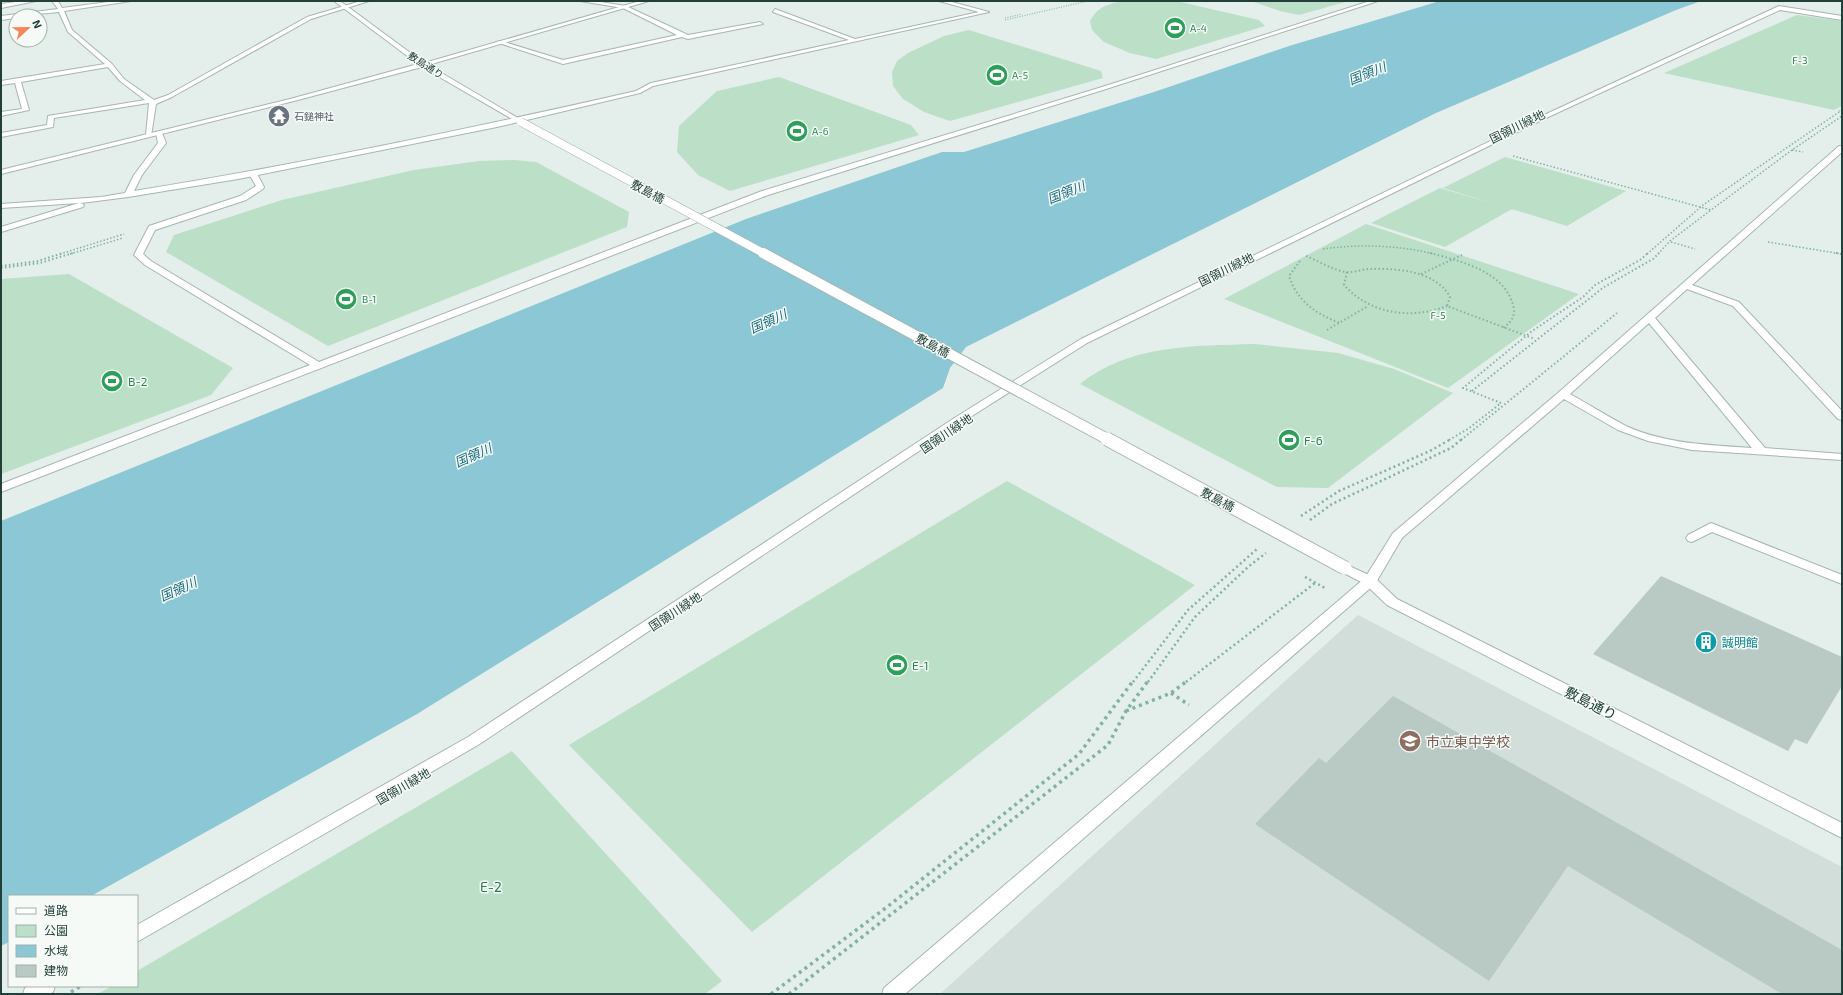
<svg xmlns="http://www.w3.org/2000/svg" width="1843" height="995" font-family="'Exo 2','Noto Sans JP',sans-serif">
	<rect width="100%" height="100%" fill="#e4eeea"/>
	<!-- built -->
	<path fill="#d2ded9" d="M 1358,615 L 1842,867 L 1842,994 L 940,994 Z"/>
	<!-- green -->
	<path fill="#bcdfc7" d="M 1122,1 L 1176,1 L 1259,20 L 1265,26 L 1156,59 L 1130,53 L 1104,42 L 1092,30 L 1090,21 C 1099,6 1106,5 1122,1 Z
		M 1251,1 L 1349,1 L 1299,15 L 1280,11 Z
		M 1797,15 L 1842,21 L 1842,106 L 1834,110 L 1664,73 Z
		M 969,30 L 1101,71 L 1103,78 L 950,121 L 924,112 L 903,99 L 893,86 L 892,72 L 897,61 L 908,53 L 944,36 Z
		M 779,77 L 911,125 L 919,135 L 730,191 L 698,175 L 677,152 L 679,126 L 717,91 Z
		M 1505,157 L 1626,191 L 1567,226 L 1443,188 Z
		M 514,160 L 536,162 L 629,212 L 627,227 L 328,346 L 166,252 L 174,235 L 282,200 L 414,170 L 479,161 Z
		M 1440,188 L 1512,209 L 1445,247 L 1371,223 Z
		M 1366,224 L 1579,294 L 1448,388 L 1224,299 Z
		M 69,274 L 233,368 L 211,395 L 1,474 L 1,279 Z
		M 1255,344 L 1338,353 L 1394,369 L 1453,393 L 1328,488 L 1277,487 L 1080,384 C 1129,344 1196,346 1255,344 Z
		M 1007,481 L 1195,585 L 752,932 L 569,745 Z
		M 512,751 L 722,981 L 705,994 L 98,994 L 112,986 L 137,986 L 137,971 Z"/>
	<!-- water -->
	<path fill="#8bc7d4" d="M 1440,1 L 1701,1 L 1676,10 L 1436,113 L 966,347 L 950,368 L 943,388 L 417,714 L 91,896 L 9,896 L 9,942 L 1,946 L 1,521 L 746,219 L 942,152 L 964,152 L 1154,92 L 1289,46 Z"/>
	<!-- building -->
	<path fill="#b9c9c3" d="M 1661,576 L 1842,657 L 1842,686 L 1807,744 L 1795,739 L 1788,751 L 1593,654 Z
		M 1393,696 L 1842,950 L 1842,994 L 1782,994 L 1568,866 L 1489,981 L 1255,824 L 1319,758 L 1326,763 Z"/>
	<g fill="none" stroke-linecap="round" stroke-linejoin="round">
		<!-- service casing -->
		<g stroke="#a6b6b1" stroke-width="2">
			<path id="service" d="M 1370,1 L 1378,1 L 1106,89 L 768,195 L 1,492 L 1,484 L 310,365 L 145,265 L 134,255 L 149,226 L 240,196 L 256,186 L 249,174 L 250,172 L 256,172 L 264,187 L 263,189 L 246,200 L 155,230 L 143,254 L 151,261 L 319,362 L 762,191 L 1102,87 Z
				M 1779,6 L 1842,16 L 1842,20 L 1780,10 L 1546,118 L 1087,343 L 964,421 L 478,745 L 137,942 L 137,925 L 468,737 L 956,417 L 1081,339 L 1542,116 Z
				M 29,986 L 55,986 L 53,992 L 49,994 L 23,994 L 25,988 Z"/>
		</g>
		<!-- minor casing -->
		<g stroke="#a6b6b1" stroke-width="2">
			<path id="minor" d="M 52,1 L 58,1 L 62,8 L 116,1 L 131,1 L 64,11 L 72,30 L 112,64 L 124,79 L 154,100 L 168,95 L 307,17 L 361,1 L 369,1 L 311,19 L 172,97 L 156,104 L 151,136 L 146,135 L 149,103 L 54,118 L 53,127 L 1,137 L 1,133 L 47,125 L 48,116 L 145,100 L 120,81 L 108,67 L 21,82 L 29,110 L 1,116 L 1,112 L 22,109 L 15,83 L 1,85 L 1,81 L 105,64 L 68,32 L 59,12 L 16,16 L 16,18 L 1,20 L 1,16 L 58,9 Z
				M 580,1 L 594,1 L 626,6 L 688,35 L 760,22 L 763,24 L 688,39 L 682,37 L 563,64 L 496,42 L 501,41 L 563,60 L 677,35 L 623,8 Z
				M 939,1 L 948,1 L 989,12 L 653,86 L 640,93 L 497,127 L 238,179 L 128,197 L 81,203 L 84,205 L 83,207 L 1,232 L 1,227 L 79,203 L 1,208 L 1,204 L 101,197 L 125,193 L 134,175 L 158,143 L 156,133 L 159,131 L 162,133 L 166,143 L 142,175 L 134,191 C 302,164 469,129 636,91 L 651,83 L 849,40 L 773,12 L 775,9 L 855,39 L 979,12 Z
				M 1839,146 L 1842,146 L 1842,152 L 1692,285 L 1739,302 L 1842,411 L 1842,420 L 1838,419 L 1733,306 L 1687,289 L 1655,318 L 1765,448 L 1842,454 L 1842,460 L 1692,450 L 1648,441 L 1618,430 L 1564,399 L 1402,538 L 1375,584 L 905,994 L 882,994 L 884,988 L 1365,578 L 1393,533 L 1559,392 ZM 1649,323 L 1752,448 C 1710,445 1665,444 1626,426 C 1607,416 1588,404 1570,394 Z
				M 1711,523 L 1842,575 L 1842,584 L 1712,532 L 1692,542 L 1688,541 L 1686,538 L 1688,535 Z"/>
		</g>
		<!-- tertiary casing -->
		<g stroke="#a6b6b1" stroke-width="2">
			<path id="tertiary" d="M 23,1 L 36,1 L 1,8 L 1,4 Z
				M 334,1 L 340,1 L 424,63 L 640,1 L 649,1 L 428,65 L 523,121 L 523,123 L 519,123 L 422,67 L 294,101 L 1,174 L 1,170 L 290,99 L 418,64 Z
				M 1345,564 L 1375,578 L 1397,599 L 1842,823 L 1842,838 L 1387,605 L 1365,584 L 1340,571 L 1339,568 L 1340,565 Z"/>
		</g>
		<!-- path-far4 -->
		<path stroke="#83b2a5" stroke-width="1" stroke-dasharray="1 1.5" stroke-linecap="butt" d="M 1005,18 L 1022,14
			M 1005,20 L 1088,1
			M 1839,111 L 1842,110"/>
		<!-- path-far3 -->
		<path stroke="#83b2a5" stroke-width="1.5" stroke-dasharray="1.5 2" stroke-linecap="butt" d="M 1792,150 L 1803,152
			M 1513,156 L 1711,210 L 1792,150 L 1842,116
			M 1671,242 L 1695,249
			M 1768,242 L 1842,254
			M 1323,249 C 1360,244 1397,245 1434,254
			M 60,254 L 124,234
			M 70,254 L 123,238
			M 1647,254 L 1703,205 L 1842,110
			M 1658,254 L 1670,241 L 1711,210"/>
		<!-- path-far2 -->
		<path stroke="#83b2a5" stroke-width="2" stroke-dasharray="1.5 2.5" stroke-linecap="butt" d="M 1430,253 C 1460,261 1504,271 1513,305 C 1516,315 1512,322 1503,328
			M 1836,253 L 1842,254
			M 1306,256 C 1319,261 1332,270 1346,272 C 1354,273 1362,269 1370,269 C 1397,268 1436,271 1450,297 L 1447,306 L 1535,339
			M 1300,261 L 1289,276 C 1297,301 1316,314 1340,323
			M 1,266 L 38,261 L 63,253
			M 1,268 L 40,263 L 73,253
			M 1347,272 L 1344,285 C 1370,314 1411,320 1447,306
			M 1421,274 L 1462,255
			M 1327,330 L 1368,306
			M 1472,391 L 1604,287 L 1653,259 L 1659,253
			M 1449,440 L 1468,429 L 1501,403 L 1463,388 L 1532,331 L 1583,297 L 1595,285 L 1640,260 L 1648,253
			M 1461,440 L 1617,313"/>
		<!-- path-far1 -->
		<path stroke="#83b2a5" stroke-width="2.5" stroke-dasharray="2 3" stroke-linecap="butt" d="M 1301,516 L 1339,491 L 1430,451 L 1451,439
			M 1310,520 L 1332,504 L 1451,448 L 1462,439
			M 1305,577 L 1325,588
			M 1133,682 L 1188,610 L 1257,549
			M 1148,682 L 1195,617 L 1248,567 L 1266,553
			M 1186,682 L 1315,583"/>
		<!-- path -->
		<path stroke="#83b2a5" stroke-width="3.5" stroke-dasharray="3 4" stroke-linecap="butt" d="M 1171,693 L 1189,705
			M 1126,711 L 1171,693 L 1187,681
			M 71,992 L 81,986
			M 771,994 L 887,907 L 1079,754 L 1133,681
			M 789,994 L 1108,745 L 1126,711 L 1148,681"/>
		<!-- service -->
		<use href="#service" fill="#fff" fill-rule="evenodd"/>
		<!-- minor -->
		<use href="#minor" fill="#fff" fill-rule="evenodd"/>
		<!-- tertiary -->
		<use href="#tertiary" fill="#fff" fill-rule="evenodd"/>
		<!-- tertiary-bridge-far2 casing -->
		<g stroke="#a6b6b1" stroke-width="9" stroke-linecap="butt">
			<path id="tertiary-bridge-far2" d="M 521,122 L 765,254"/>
		</g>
		<!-- tertiary-bridge-far1 casing -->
		<g stroke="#a6b6b1" stroke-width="12" stroke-linecap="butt">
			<path id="tertiary-bridge-far1" d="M 763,253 L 1109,440"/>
		</g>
		<!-- tertiary-bridge casing -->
		<g stroke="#a6b6b1" stroke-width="15" stroke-linecap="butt">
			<path id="tertiary-bridge" d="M 1107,439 L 1345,568"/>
		</g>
		<!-- tertiary-bridge-far2 -->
		<use href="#tertiary-bridge-far2" stroke="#fff" stroke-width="8"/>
		<!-- tertiary-bridge-far1 -->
		<use href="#tertiary-bridge-far1" stroke="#fff" stroke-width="10"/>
		<!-- tertiary-bridge -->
		<use href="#tertiary-bridge" stroke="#fff" stroke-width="13"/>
	</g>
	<!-- icons -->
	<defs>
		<g id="stadium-disc" transform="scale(1.15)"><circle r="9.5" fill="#2e9e5b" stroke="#f5faf7"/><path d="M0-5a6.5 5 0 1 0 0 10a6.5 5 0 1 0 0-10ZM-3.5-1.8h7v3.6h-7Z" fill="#fff"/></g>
		<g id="temple-disc" transform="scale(1.15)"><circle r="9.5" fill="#6b7280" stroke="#f5faf7"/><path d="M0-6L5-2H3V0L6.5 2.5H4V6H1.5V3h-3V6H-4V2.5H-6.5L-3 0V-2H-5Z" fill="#fff"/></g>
		<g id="building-disc" transform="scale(1.15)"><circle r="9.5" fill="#0f9aa8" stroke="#f5faf7"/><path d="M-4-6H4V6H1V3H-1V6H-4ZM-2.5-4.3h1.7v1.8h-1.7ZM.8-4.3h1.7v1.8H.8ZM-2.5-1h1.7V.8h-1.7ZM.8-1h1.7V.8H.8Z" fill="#fff"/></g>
		<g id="school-disc" transform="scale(1.15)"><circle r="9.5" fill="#8d6e63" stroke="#f5faf7"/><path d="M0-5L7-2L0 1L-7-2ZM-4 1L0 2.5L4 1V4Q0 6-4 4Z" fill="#fff"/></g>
	</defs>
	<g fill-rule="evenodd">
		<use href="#stadium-disc" x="1175" y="28"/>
		<use href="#stadium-disc" x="997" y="75"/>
		<use href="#temple-disc" x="279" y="116"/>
		<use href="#stadium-disc" x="797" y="131"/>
		<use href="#stadium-disc" x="346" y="299"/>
		<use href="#stadium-disc" x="112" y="381"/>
		<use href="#stadium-disc" x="1289" y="440"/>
		<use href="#building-disc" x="1706" y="642"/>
		<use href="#stadium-disc" x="897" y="665"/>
		<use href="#school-disc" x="1410" y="741"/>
	</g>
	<g text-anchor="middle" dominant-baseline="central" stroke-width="3" stroke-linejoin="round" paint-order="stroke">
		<!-- far-leisure labels -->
		<g font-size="10" fill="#27864d" stroke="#f5faf7" text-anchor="start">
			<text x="1190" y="28">A-4</text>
			<text x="1012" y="75">A-5</text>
			<text x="812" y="131">A-6</text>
			<text x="362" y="299">B-1</text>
		</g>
		<!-- far-park labels -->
		<g font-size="10" fill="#2b794b" stroke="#f5faf7">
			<text x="1800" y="60">F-3</text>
			<text x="1438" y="315">F-5</text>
		</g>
		<!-- far-street labels -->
		<g font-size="10" fill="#224039" stroke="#f5faf7">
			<text transform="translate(426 65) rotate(33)">敷島通り</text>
		</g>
		<!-- far-worship labels -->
		<g font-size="10" fill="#5b616d" stroke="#f5faf7" text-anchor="start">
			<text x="294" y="116">石鎚神社</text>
		</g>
		<!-- street labels -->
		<g font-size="12" fill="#224039" stroke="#f5faf7">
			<text transform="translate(1517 126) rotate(-26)">国領川緑地</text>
			<text transform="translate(648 191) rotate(28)">敷島橋</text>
			<text transform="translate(1226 269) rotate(-26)">国領川緑地</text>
			<text transform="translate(933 345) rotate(28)">敷島橋</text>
			<text transform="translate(946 433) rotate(-34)">国領川緑地</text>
			<text transform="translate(1218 499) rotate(28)">敷島橋</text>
			<text transform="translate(675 611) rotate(-33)">国領川緑地</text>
			<text transform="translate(403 786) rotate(-30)">国領川緑地</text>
		</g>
		<!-- leisure labels -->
		<g font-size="12" fill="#27864d" stroke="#f5faf7" text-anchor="start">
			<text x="128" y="381">B-2</text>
			<text x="1304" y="440">F-6</text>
			<text x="912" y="665">E-1</text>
		</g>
		<!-- culture labels -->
		<g font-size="12" fill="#0d838f" stroke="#f5faf7" text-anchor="start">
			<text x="1722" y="642">誠明館</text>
		</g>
		<!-- water labels -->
		<g font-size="13" font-style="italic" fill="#1a6b7f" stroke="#f5faf7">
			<text transform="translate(1367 73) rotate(-22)">国領川</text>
			<text transform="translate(1066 192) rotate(-22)">国領川</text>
			<text transform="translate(768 321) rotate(-24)">国領川</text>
			<text transform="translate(473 455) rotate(-24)">国領川</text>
			<text transform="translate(178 589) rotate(-24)">国領川</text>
		</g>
		<!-- near-street labels -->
		<g font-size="14" fill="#224039" stroke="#f5faf7">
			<text transform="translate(1591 703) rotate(27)">敷島通り</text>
		</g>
		<!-- near-education labels -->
		<g font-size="14" fill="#785e54" stroke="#f5faf7" text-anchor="start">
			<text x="1426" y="741">市立東中学校</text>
		</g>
		<!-- near-park labels -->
		<g font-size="14" fill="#2b794b" stroke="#f5faf7">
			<text x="491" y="886">E-2</text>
		</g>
	</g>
	<!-- border -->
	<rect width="1843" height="995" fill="none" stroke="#224039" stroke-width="4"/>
	<!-- legend -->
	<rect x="8" y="895" width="130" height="92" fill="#f5faf7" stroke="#a1b0ab"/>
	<rect x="16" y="908" width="20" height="6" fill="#ffffff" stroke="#a1b0ab"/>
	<text x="44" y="915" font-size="12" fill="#224039">道路</text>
	<rect x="16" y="925" width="20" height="12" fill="#bcdfc7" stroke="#a1b0ab"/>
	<text x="44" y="935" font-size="12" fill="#224039">公園</text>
	<rect x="16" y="945" width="20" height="12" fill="#8bc7d4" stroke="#a1b0ab"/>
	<text x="44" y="955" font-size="12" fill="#224039">水域</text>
	<rect x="16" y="965" width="20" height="12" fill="#b9c9c3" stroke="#a1b0ab"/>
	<text x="44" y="975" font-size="12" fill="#224039">建物</text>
	<!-- north arrow -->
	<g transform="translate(28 28) rotate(68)"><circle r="19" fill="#f5faf7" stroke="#a1b0ab"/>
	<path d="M0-3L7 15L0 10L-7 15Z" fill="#f6855a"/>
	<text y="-6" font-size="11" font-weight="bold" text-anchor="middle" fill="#224039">N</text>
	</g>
</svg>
